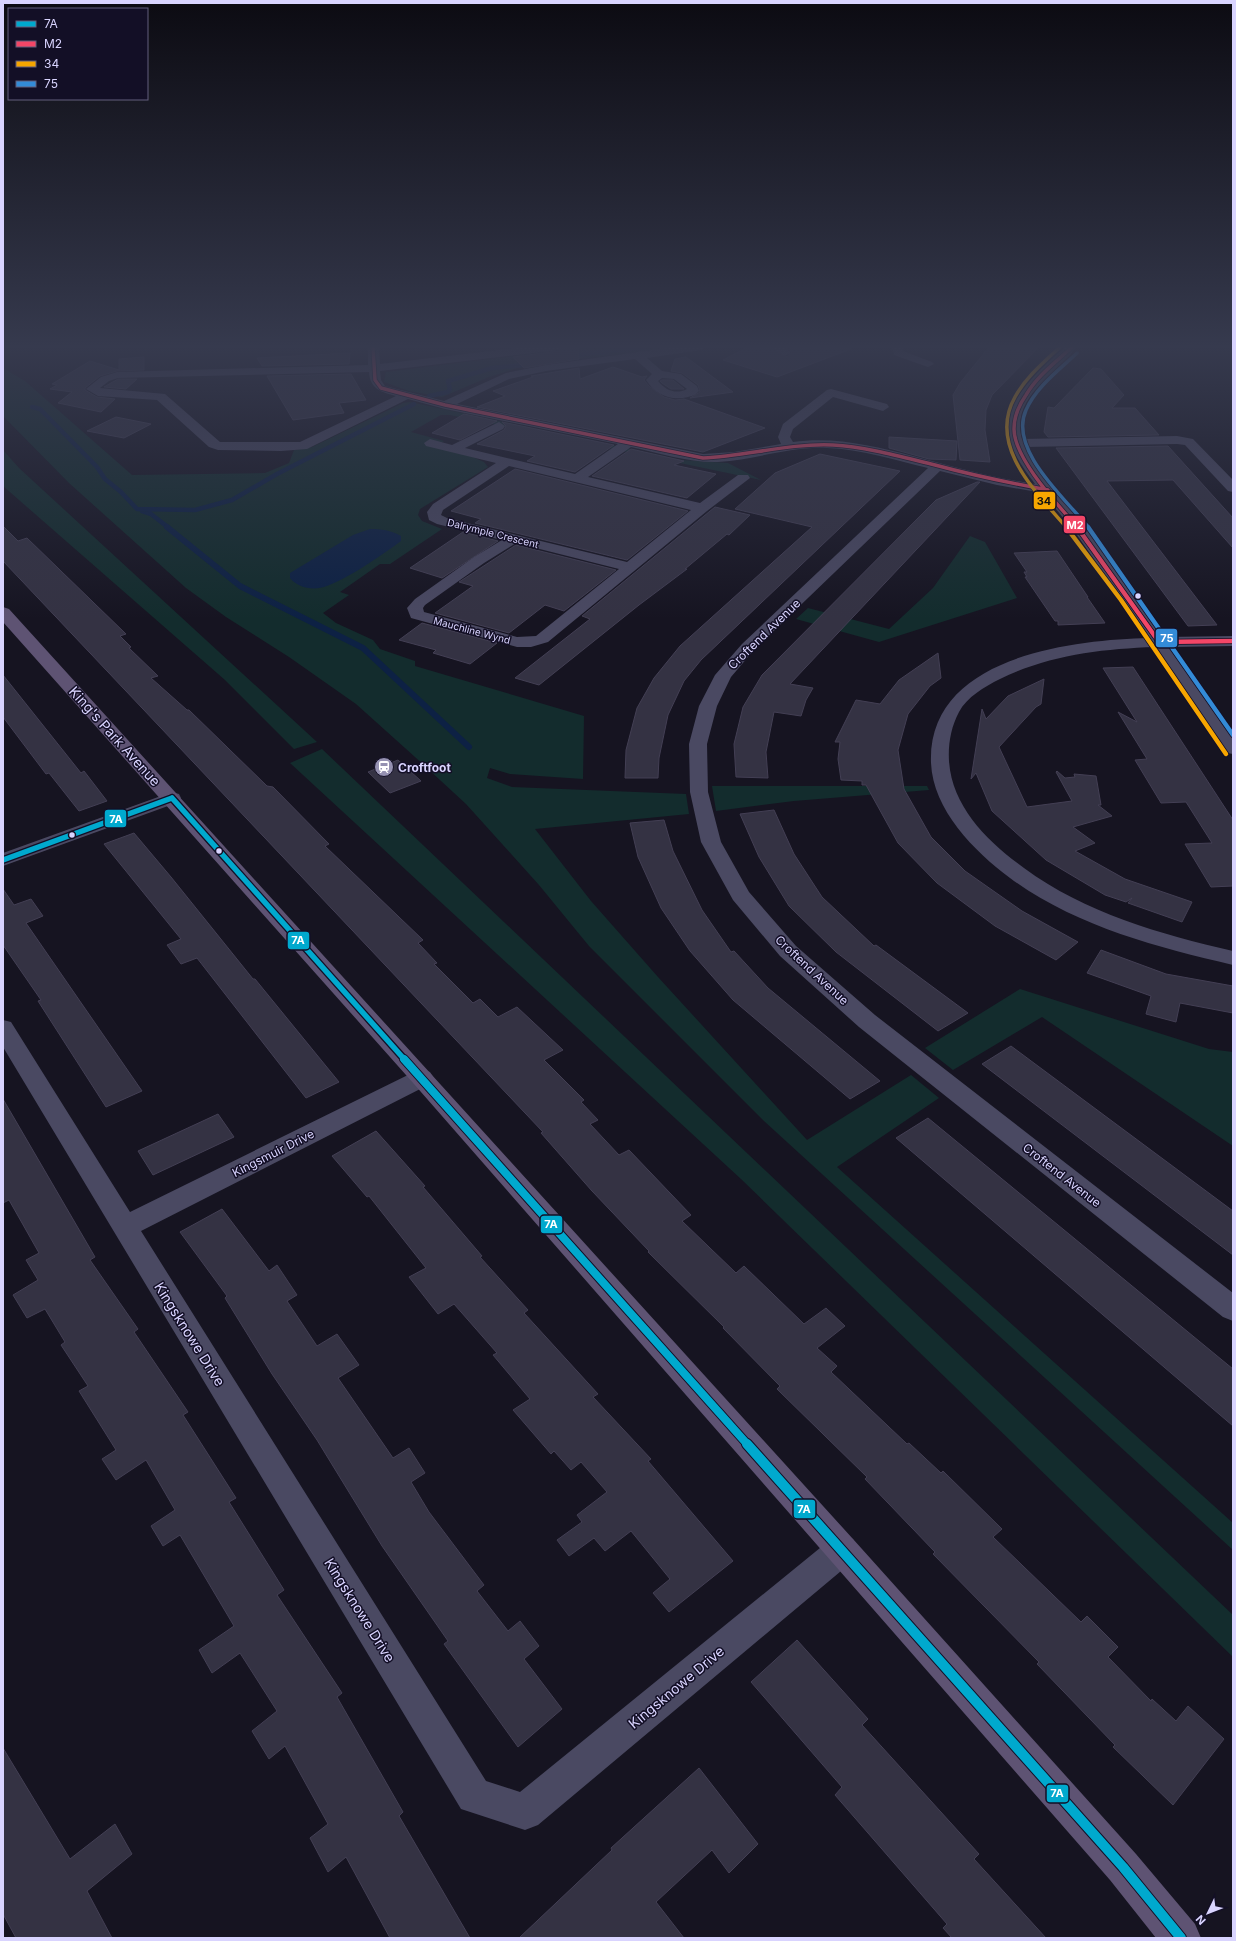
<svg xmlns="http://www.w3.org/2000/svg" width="1236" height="1941" font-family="Inter,sans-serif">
	<rect width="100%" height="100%" fill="#161421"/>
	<!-- green -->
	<path fill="#132c2d" d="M 585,347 L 678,347 L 524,366 L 489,377 L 442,397 L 409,391 L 384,382 L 386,372 Z
		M 3,368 L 25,381 L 132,475 L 265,473 L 289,463 L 294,450 L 312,447 L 403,403 L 410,402 L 682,460 L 728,463 L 761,480 L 450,415 L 441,415 L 411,432 L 444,441 L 441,443 L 484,462 L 488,467 L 420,509 L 418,515 L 422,521 L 442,529 L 390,564 L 380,564 L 340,592 L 349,595 L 323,613 L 336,623 L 373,640 L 380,649 L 415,661 L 415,666 L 584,716 L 583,779 L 510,774 L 490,768 L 487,778 L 512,787 L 686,794 L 689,814 L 535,829 L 591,901 L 658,977 L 807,1140 L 911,1075 L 939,1098 L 837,1167 L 1233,1523 L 1233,1550 L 764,1121 L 589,946 L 539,885 L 466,804 L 415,757 L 356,704 L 289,657 L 226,617 L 186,588 L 69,483 L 3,416 Z
		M 3,450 L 19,468 L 317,742 L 294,749 L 225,680 L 3,486 Z
		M 970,536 L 985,542 L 1017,598 L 879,642 L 796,619 L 808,608 L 889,629 L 933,588 Z
		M 322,749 L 1233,1615 L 1233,1657 L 741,1179 L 290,763 Z
		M 712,786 L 927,786 L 929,790 L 794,801 L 716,811 Z
		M 1020,989 L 1209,1049 L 1233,1052 L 1233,1146 L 1042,1017 L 953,1070 L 925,1048 Z"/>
	<!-- water -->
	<path fill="#0d2144" d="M 370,529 C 381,529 391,530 401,536 L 401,541 C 382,555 349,578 327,586 C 314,591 298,588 290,578 L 290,573 L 353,535 Z"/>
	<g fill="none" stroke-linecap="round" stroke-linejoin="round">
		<!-- stream-far1 -->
		<path stroke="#0d2144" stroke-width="4.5" d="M 568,356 L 645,347
			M 429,396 L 448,392 L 450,389 L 448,381 L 492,368 L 532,364
			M 32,407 L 40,409 L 97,467 L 105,479 L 121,492 L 137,509 L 195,510 L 232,500 L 277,474 L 414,404
			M 142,511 L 151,514 L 169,528"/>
		<!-- stream -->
		<path stroke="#0d2144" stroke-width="6" d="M 167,527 L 240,586 L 363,648 L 469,747"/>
	</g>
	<!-- building -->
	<path fill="#343243" stroke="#433f54" d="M 565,347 L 578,347 L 579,359 L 524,368 L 513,357 L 559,351 Z
		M 748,347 L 771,347 L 786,357 L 792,353 L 788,347 L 850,347 L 851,349 L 777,377 L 723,360 Z
		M 989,347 L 1039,347 L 992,395 L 986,410 L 985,430 L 990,462 L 960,460 L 953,395 L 960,383 Z
		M 350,353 L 349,364 L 262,366 L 257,358 Z
		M 144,357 L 144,370 L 117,371 L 100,376 L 85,388 L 85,390 L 97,397 L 115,399 L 101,412 L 58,403 L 72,392 L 50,389 L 57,385 L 52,384 L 90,361 L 119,370 L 119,359 Z
		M 686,357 L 733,392 L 690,398 L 700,392 L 698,385 L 682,373 L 671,371 L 675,359 Z
		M 613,367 L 642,377 L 647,376 L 644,380 L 649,386 L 664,397 L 675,400 L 684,399 L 765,428 L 703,452 L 477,407 L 505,396 L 493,391 L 533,377 L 531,376 L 579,368 L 580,379 Z
		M 1093,368 L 1101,369 L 1124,395 L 1112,408 L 1135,408 L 1159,435 L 1048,437 L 1044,432 L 1048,407 L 1054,408 Z
		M 351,374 L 366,400 L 339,403 L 344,413 L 293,420 L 267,376 Z
		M 118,379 L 137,379 L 126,389 L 104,387 Z
		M 662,380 L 673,380 L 684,389 L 671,389 L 662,383 L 660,381 Z
		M 464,414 L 497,421 L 460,440 L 432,433 Z
		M 116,417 L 151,424 L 124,438 L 87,431 Z
		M 502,422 L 614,445 L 575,472 L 527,461 L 535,456 L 477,444 L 504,430 L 506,426 Z
		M 889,437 L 957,441 L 956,460 L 929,459 L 889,448 Z
		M 1168,446 L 1233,518 L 1233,548 L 1173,480 L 1107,481 L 1217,625 L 1188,626 L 1056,448 Z
		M 631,449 L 684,461 L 674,465 L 716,474 L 687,498 L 592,476 Z
		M 820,454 L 900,471 L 701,660 L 684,681 L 668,715 L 659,758 L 658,778 L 625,778 L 626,750 L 637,708 L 654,678 L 680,646 L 812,527 L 735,509 L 775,473 Z
		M 515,469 L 688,511 L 627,560 L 475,523 L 481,519 L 451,511 Z
		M 977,482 L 980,482 L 790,684 L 813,688 L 806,700 L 801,716 L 774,712 L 766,752 L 768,778 L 736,777 L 734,744 L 743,707 L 762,675 L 936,500 Z
		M 715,507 L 750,515 L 729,535 L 727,534 L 685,569 L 687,569 L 639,605 L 539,685 L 515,678 L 590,619 L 582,616 Z
		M 3,526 L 18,541 L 27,538 L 126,634 L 120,636 L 131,647 L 129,648 L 158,676 L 151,678 L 187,710 L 189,710 L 267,786 L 273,787 L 329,844 L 325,846 L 423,940 L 418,943 L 437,963 L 434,964 L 473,1003 L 480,999 L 498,1017 L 517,1007 L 563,1050 L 544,1060 L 584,1100 L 581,1102 L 598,1120 L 590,1124 L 619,1155 L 629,1150 L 691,1215 L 682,1221 L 736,1273 L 744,1266 L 804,1324 L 826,1308 L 845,1326 L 817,1348 L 837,1366 L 831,1372 L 907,1444 L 909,1443 L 941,1473 L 943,1471 L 1002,1529 L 993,1537 L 1081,1622 L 1087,1616 L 1118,1647 L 1108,1657 L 1151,1701 L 1152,1699 L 1176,1721 L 1188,1706 L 1224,1739 L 1173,1805 L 1113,1747 L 1115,1745 L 1037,1664 L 1039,1662 L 933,1554 L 935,1552 L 865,1479 L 867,1477 L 777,1389 L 780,1386 L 723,1328 L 724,1327 L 648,1252 L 649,1251 L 592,1191 L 541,1133 L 543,1132 L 3,561 Z
		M 463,532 L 498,541 L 442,578 L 410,568 Z
		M 516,545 L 616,570 L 564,611 L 545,605 L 509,633 L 435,613 L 473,586 L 459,582 Z
		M 1057,551 L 1088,597 L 1087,597 L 1105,623 L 1058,625 L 1058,621 L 1055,621 L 1025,577 L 1027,577 L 1024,572 L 1027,572 L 1014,553 Z
		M 422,623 L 497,643 L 470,664 L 433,653 L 436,650 L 399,640 Z
		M 938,653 L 941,678 L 930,686 L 908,714 L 898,750 L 904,789 L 931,837 L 965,871 L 1022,911 L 1078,942 L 1056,960 L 995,926 L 937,883 L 898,843 L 866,785 L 862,785 L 862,781 L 841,780 L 838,759 L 840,742 L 835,742 L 856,700 L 880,704 L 899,680 Z
		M 1133,667 L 1233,820 L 1233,886 L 1211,887 L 1185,844 L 1212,843 L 1186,802 L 1161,803 L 1135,760 L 1147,759 L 1118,712 L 1137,722 L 1103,668 Z
		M 3,675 L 81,773 L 84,771 L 107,801 L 79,811 L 49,773 L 46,774 L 3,717 Z
		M 1044,679 L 1041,704 L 1036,707 L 999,747 L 1027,807 L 1072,801 L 1056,772 L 1057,771 L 1065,778 L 1075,777 L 1074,774 L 1096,776 L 1101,805 L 1098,805 L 1112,816 L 1073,827 L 1095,843 L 1075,851 L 1125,879 L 1192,902 L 1182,922 L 1128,903 L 1132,898 L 1126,902 L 1105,895 L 1046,860 L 992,811 L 976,773 L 971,779 L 982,709 L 986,719 L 1008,696 Z
		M 398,760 L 421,781 L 390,793 L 368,772 Z
		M 774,810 L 794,854 L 822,897 L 874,946 L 876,945 L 968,1013 L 938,1031 L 836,952 L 789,906 L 759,857 L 740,814 Z
		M 664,820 L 673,851 L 702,910 L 731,952 L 734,951 L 768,988 L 880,1081 L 850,1099 L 733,1000 L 690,951 L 661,908 L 638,857 L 630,823 Z
		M 134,833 L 171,877 L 253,979 L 255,979 L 339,1082 L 306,1098 L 197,958 L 181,964 L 167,945 L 181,939 L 104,844 Z
		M 3,889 L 14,905 L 31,899 L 43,916 L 26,923 L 142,1091 L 106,1107 L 38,1001 L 41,1000 L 3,945 Z
		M 1101,950 L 1166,974 L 1233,986 L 1233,1013 L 1180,1003 L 1176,1022 L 1146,1014 L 1151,996 L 1087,973 Z
		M 1011,1046 L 1233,1211 L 1233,1255 L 982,1064 Z
		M 3,1099 L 95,1257 L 90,1260 L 138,1329 L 134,1332 L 188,1412 L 183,1415 L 236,1498 L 229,1502 L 284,1590 L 277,1595 L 342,1693 L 337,1697 L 403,1812 L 399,1816 L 470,1938 L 390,1938 L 346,1857 L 328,1872 L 310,1838 L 328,1824 L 285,1746 L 269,1759 L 252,1731 L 277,1711 L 240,1653 L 212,1673 L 199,1650 L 234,1626 L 180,1535 L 163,1546 L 151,1526 L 175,1510 L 146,1460 L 116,1480 L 102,1459 L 116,1450 L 79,1391 L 88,1386 L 61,1345 L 65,1342 L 45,1309 L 27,1318 L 13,1295 L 38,1280 L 26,1260 L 39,1253 L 9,1200 L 3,1203 Z
		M 218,1114 L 234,1137 L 153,1175 L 138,1151 Z
		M 928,1118 L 1233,1369 L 1233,1426 L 896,1138 Z
		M 376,1131 L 425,1186 L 423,1187 L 482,1256 L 480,1257 L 528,1310 L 524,1313 L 598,1394 L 593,1397 L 651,1459 L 648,1461 L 733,1561 L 669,1612 L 653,1593 L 670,1579 L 631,1531 L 605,1551 L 594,1538 L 569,1556 L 557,1540 L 582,1522 L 577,1515 L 607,1492 L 581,1462 L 571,1470 L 554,1451 L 551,1454 L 513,1410 L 530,1399 L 493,1355 L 497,1353 L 454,1304 L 438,1314 L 409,1277 L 426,1268 L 369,1196 L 367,1197 L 332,1156 Z
		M 222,1209 L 269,1271 L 277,1265 L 297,1295 L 287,1301 L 317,1346 L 337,1334 L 359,1365 L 338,1378 L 393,1458 L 409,1448 L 425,1473 L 411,1482 L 429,1512 L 484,1585 L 477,1591 L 508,1631 L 520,1621 L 539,1646 L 524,1659 L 562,1709 L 518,1747 L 444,1644 L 448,1641 L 382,1546 L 317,1440 L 272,1374 L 225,1298 L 227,1296 L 180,1232 Z
		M 797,1640 L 868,1719 L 862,1725 L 979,1854 L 974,1859 L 1046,1938 L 952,1938 L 943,1928 L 947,1924 L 835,1795 L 842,1787 L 751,1682 Z
		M 3,1748 L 70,1859 L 115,1824 L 132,1854 L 87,1891 L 112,1938 L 16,1938 L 3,1914 Z
		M 699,1768 L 758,1844 L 729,1873 L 712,1850 L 656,1902 L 684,1938 L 519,1938 L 612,1850 L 611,1848 Z"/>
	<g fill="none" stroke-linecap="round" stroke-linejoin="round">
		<!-- minor -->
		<path fill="#4a4962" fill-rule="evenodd" d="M 368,347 L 379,347 L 380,364 L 526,347 L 564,347 L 559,350 L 380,371 L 381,380 L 385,386 L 444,401 L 506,373 L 546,365 L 673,347 L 706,347 L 701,350 L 647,358 L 662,371 L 681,374 L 697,386 L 699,391 C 696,395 692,396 688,397 C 670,401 656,395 646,380 L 652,374 L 635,359 L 546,371 L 509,379 L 457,404 L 703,454 L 734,452 L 781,444 L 778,437 L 783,424 L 827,390 L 831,389 L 887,404 L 889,407 L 883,411 L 833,397 L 793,429 L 790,437 L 793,442 C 834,436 874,446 913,456 C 954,467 994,478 1035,484 C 1024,469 1011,452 1008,433 C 1003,400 1043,367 1065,347 L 1077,347 C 1056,374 1010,398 1022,439 L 1177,436 L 1193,439 L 1233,480 L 1233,492 L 1228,491 L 1185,445 L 1177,444 L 1025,447 L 1038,469 L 1087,529 L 1165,637 L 1233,636 L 1233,646 L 1171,647 L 1233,736 L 1233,754 L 1227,753 L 1155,647 C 1101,649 1049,655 1000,679 C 984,687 967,697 959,712 C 951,727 948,744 949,761 C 952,807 988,842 1024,868 C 1085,913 1160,934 1233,951 L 1233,965 C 1156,947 1075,926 1010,878 C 974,851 933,810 931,763 C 927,657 1070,640 1149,638 L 1077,535 L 1043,493 L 997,485 L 940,471 L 754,650 L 731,677 L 717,706 L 707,744 L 708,792 L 721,842 L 749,892 L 796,946 L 875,1015 L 1233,1293 L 1233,1321 L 1223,1317 L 859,1027 L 780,956 L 733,900 L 701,842 L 690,792 L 689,744 L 699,706 L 715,675 L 742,644 L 928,468 C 895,460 861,449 827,448 C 790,446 755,460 718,462 C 690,463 659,453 631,447 L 588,477 L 700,503 L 738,475 L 748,475 L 750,478 L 707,511 L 548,642 L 531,647 L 517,647 L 411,618 L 407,608 L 415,599 L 474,557 L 502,540 L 437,524 L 429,520 L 427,512 L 433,504 L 496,463 L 426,446 L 424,443 L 430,439 L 452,445 L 499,422 L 505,426 L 503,429 L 465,448 L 575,474 L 618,444 L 445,409 L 408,399 L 307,449 L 281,451 L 218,450 L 209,447 L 157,400 L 98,396 L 86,389 L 101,377 L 117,372 L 368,365 ZM 369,372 C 370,389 381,392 396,396 L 300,442 L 220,442 L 165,394 L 100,388 L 109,381 L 118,378 ZM 662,378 L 674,379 L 687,389 C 676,395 665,390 658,381 ZM 509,466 L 691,510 L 627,562 L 447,518 L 441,515 L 443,510 ZM 516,543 L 619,569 L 536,636 L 517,637 L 424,612 L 423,608 L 425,605 L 484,563 Z
			M 772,347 L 785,347 L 791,353 L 785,356 Z
			M 892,347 L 903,347 L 903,351 L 932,362 L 934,364 L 928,367 L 894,355 Z
			M 172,792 L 179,794 L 181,798 L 179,802 L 3,866 L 3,853 Z
			M 3,1020 L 11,1022 L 130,1212 L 414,1072 L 422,1069 L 430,1072 L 434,1078 L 430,1084 L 141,1231 L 486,1781 L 520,1792 L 831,1539 L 842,1534 L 853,1539 L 858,1550 L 853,1561 L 538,1825 L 525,1830 L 461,1809 L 3,1047 Z"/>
		<!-- major -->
		<path fill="#5e5373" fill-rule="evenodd" d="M 3,607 L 9,609 L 853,1539 L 1136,1854 L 1195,1924 L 1201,1938 L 1156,1938 L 1110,1880 L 414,1084 L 3,622 Z"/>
		<!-- bus-1-far2 casing -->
		<g stroke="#130f26" stroke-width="8">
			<path id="bus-1-far2" d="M 172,798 L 405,1060
				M 3,860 L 172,798"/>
		</g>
		<!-- bus-1-far1 casing -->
		<g stroke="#130f26" stroke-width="10">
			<path id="bus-1-far1" d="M 404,1059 L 748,1445"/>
		</g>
		<!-- bus-1 casing -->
		<g stroke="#130f26" stroke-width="12">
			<path id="bus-1" d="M 747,1444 L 1123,1867 L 1181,1938"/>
		</g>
		<!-- bus-2-far1 casing -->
		<g stroke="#130f26" stroke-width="5">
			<path id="bus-2-far1" d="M 373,347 L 375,380 L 381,388 L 445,405 L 703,458 C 747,456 789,443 833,445 C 867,447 902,457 935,465 C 972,475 1010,483 1048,490
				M 1072,347 C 1056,362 1037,376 1026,395 C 1019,405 1014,417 1014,429 C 1014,459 1059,506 1078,528"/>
		</g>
		<!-- bus-2 casing -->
		<g stroke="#130f26" stroke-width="6">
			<path id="bus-2" d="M 1077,527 L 1159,642 L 1233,641"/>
		</g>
		<!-- bus-3-far1 casing -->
		<g stroke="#130f26" stroke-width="5">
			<path id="bus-3-far1" d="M 1060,347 C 1044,362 1026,377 1015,397 C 987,446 1037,493 1067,528"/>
		</g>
		<!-- bus-3 casing -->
		<g stroke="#130f26" stroke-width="6">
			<path id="bus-3" d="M 1066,527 L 1121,600 L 1226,754"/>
		</g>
		<!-- bus-4-far1 casing -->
		<g stroke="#130f26" stroke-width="5">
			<path id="bus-4-far1" d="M 1077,353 C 1059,370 1036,387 1026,410 C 1008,450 1066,499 1089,528"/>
		</g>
		<!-- bus-4 casing -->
		<g stroke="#130f26" stroke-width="6">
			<path id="bus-4" d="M 1088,527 L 1233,735"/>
		</g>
		<!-- bus-1-far2 -->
		<use href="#bus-1-far2" stroke="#00a9ce" stroke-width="5.5"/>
		<!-- bus-1-far1 -->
		<use href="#bus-1-far1" stroke="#00a9ce" stroke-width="8"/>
		<!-- bus-1 -->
		<use href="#bus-1" stroke="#00a9ce" stroke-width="10"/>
		<!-- bus-2-far1 -->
		<use href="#bus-2-far1" stroke="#f34667" stroke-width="3.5"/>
		<!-- bus-2 -->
		<use href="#bus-2" stroke="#f34667" stroke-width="4.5"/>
		<!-- bus-3-far1 -->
		<use href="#bus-3-far1" stroke="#f7a600" stroke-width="3.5"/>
		<!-- bus-3 -->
		<use href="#bus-3" stroke="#f7a600" stroke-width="4.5"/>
		<!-- bus-4-far1 -->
		<use href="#bus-4-far1" stroke="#338bd7" stroke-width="3.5"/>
		<!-- bus-4 -->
		<use href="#bus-4" stroke="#338bd7" stroke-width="4.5"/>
	</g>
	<!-- sky -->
	<linearGradient id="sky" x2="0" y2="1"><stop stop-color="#0c0b12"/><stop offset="0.56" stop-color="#363a4e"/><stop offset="1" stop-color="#363a4e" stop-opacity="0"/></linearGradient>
	<rect width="1236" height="619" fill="url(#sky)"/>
	<!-- icons -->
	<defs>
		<g id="station-disc" transform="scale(1)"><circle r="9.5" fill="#9591b1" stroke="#130f26"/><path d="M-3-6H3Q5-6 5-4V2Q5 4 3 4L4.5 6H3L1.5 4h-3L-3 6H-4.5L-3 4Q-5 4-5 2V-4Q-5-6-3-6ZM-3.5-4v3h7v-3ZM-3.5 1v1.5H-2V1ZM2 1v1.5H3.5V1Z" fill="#fff"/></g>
	</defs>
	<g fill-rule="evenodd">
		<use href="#station-disc" x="384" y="767"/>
	</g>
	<!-- markers -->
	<g fill="#d9d4ff" stroke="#130f26" stroke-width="1.5">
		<circle cx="1138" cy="596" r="3.5"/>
		<circle cx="72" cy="835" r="3.5"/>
		<circle cx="219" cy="851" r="3.5"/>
	</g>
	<g text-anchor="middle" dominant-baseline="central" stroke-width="3" stroke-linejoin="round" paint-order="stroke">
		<!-- far-street labels -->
		<g font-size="10" fill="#d9d4ff" stroke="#130f26">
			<text transform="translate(493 533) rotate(14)">Dalrymple Crescent</text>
			<text transform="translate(472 630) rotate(15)">Mauchline Wynd</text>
		</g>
		<!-- street labels -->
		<g font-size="12" fill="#d9d4ff" stroke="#130f26">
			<text transform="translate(764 634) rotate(-44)">Croftend Avenue</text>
			<text transform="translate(812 970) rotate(43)">Croftend Avenue</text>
			<text transform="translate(273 1153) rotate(-27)">Kingsmuir Drive</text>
			<text transform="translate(1062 1175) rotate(38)">Croftend Avenue</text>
		</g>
		<!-- poi labels -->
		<g font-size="12" font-weight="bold" fill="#d9d4ff" stroke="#130f26" text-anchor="start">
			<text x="398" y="767">Croftfoot</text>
		</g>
		<!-- near-street labels -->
		<g font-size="14" fill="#d9d4ff" stroke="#130f26">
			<text transform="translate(115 736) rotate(48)">King's Park Avenue</text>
			<text transform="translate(190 1334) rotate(58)">Kingsknowe Drive</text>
			<text transform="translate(360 1610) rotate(58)">Kingsknowe Drive</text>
			<text transform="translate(676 1687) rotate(-40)">Kingsknowe Drive</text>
		</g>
	</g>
	<g stroke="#130f26" stroke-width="1.5">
		<rect x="1033" y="491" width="23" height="19" rx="4" fill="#f7a600"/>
		<rect x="1063" y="515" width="23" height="19" rx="4" fill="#f34667"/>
		<rect x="1155" y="628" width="23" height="20" rx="4" fill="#338bd7"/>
		<rect x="104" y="809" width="23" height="19" rx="4" fill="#00a9ce"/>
		<rect x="287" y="931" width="23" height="19" rx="4" fill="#00a9ce"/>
		<rect x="540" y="1215" width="23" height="19" rx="4" fill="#00a9ce"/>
		<rect x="793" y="1499" width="23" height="20" rx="4" fill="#00a9ce"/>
		<rect x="1046" y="1784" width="23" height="19" rx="4" fill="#00a9ce"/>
	</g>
	<g font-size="11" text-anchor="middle" font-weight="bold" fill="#fff">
		<text x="1075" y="529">M2</text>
		<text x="1167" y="642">75</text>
		<text x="116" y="823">7A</text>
		<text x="298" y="944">7A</text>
		<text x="551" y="1228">7A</text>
		<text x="804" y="1513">7A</text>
		<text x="1057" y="1797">7A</text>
	</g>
	<g font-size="11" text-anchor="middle" font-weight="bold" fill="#111">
		<text x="1044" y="505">34</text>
	</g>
	<!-- border -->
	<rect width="1236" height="1941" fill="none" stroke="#d9d4ff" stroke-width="8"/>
	<!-- legend -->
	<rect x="8" y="8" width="140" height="92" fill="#130f26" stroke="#625e7d"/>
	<rect x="16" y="21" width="20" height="6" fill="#00a9ce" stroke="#625e7d"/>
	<text x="44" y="28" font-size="12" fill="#d9d4ff">7A</text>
	<rect x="16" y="41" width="20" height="6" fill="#f34667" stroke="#625e7d"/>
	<text x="44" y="48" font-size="12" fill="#d9d4ff">M2</text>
	<rect x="16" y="61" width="20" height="6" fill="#f7a600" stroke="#625e7d"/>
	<text x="44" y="68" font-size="12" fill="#d9d4ff">34</text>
	<rect x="16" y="81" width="20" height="6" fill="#338bd7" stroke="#625e7d"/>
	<text x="44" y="88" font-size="12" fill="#d9d4ff">75</text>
	<!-- north arrow -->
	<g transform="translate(1208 1913) rotate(227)" stroke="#130f26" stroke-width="3" paint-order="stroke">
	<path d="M0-3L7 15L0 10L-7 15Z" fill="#d9d4ff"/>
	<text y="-6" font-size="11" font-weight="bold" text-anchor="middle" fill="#d9d4ff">N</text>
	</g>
</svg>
